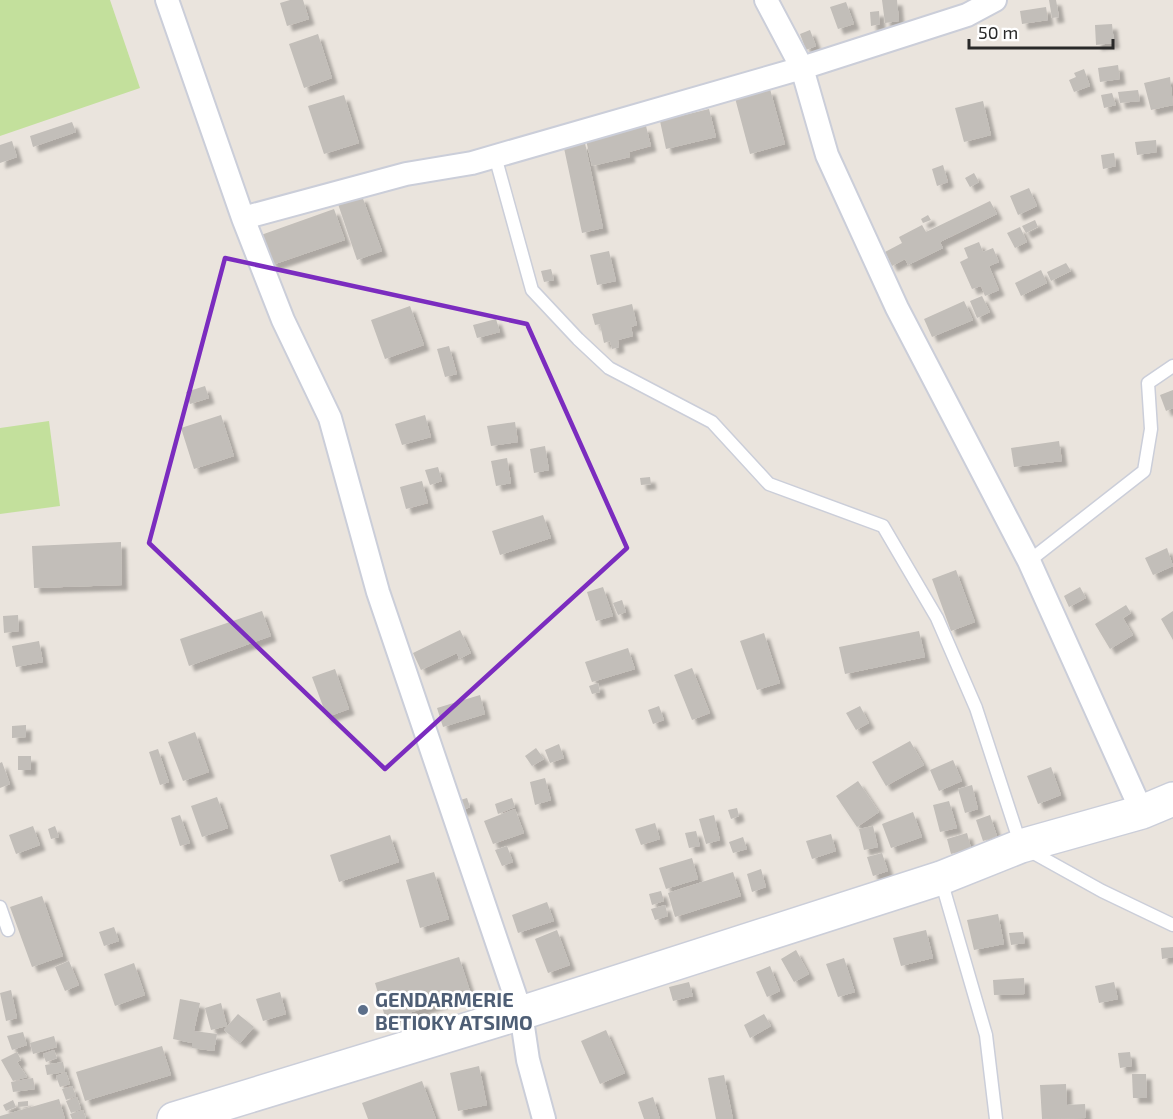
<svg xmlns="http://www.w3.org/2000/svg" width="1173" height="1119" font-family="'Exo 2',sans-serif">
	<defs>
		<filter id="shadow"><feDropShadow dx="5.5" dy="5.5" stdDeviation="1.5" flood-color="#0004"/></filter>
	</defs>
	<rect width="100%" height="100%" fill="#eae4dd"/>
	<!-- pitch -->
	<path fill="#c3e09c" d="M 0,0 L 110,0 L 140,88 L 0,136 Z
		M 49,421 L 60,506 L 0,514 L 0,428 Z"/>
	<!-- building -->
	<path fill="#c2beb9" filter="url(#shadow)" d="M 290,0 L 303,0 L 309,19 L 287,26 L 280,3 Z
		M 882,0 L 897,0 L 899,21 L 885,23 Z
		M 1049,0 L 1056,0 L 1059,17 L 1052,18 Z
		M 846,2 L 854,24 L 838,29 L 830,7 Z
		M 1046,7 L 1048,20 L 1022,24 L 1020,11 Z
		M 879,11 L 880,24 L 871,26 L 870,12 Z
		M 1112,24 L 1114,43 L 1096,45 L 1095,25 Z
		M 810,30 L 816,46 L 806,50 L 800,34 Z
		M 318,34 L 332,78 L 304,88 L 289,44 Z
		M 1118,65 L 1120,79 L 1100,82 L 1098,68 Z
		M 1084,69 L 1090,86 L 1074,92 L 1069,80 L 1076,77 L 1074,73 Z
		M 1170,77 L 1173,105 L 1151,110 L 1144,83 Z
		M 770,89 L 785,144 L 750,154 L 735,98 Z
		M 1138,90 L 1140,101 L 1120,103 L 1118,92 Z
		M 1112,93 L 1116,105 L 1104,108 L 1101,95 Z
		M 344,95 L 359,143 L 324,154 L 308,106 Z
		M 983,101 L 991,135 L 964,142 L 955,108 Z
		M 709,109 L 716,137 L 666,149 L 660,121 Z
		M 72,122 L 76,132 L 33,147 L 30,136 Z
		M 646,126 L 651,146 L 629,152 L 630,157 L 592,166 L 586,140 Z
		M 1156,140 L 1157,152 L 1137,155 L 1135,142 Z
		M 12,141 L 17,157 L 0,163 L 0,145 Z
		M 585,143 L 603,228 L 582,233 L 564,148 Z
		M 1114,153 L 1116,166 L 1103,169 L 1101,155 Z
		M 943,165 L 948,182 L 937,186 L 932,169 Z
		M 974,173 L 979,182 L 970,187 L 965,178 Z
		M 1029,188 L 1037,206 L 1018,215 L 1010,196 Z
		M 362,196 L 382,251 L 357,260 L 338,204 Z
		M 990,201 L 997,214 L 940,242 L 943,248 L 908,265 L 905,259 L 892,266 L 885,252 L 902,243 L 899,237 L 922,225 L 926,232 Z
		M 334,209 L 345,240 L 272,265 L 261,235 Z
		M 928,215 L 931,220 L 923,223 L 921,219 Z
		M 1035,220 L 1038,227 L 1026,233 L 1022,226 Z
		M 1020,227 L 1027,242 L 1015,248 L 1007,233 Z
		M 979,242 L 983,252 L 993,248 L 999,262 L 989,266 L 999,290 L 985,296 L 981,286 L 972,289 L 960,262 L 968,258 L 964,248 Z
		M 609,251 L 616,281 L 597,285 L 590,255 Z
		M 1066,263 L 1071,271 L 1051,281 L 1047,272 Z
		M 551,269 L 554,280 L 544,282 L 541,271 Z
		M 1041,270 L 1047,283 L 1021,296 L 1015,283 Z
		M 982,296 L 990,312 L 977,318 L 970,301 Z
		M 964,301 L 973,320 L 932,337 L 924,319 Z
		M 632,304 L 637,325 L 631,327 L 633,336 L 618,340 L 619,347 L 612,349 L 610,341 L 604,343 L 600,324 L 595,325 L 592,314 Z
		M 410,306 L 424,345 L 385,359 L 371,320 Z
		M 496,319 L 500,332 L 477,338 L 473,325 Z
		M 449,346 L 457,374 L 445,377 L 437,349 Z
		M 205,386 L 209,398 L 190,404 L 186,392 Z
		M 1173,390 L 1173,408 L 1166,411 L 1160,395 Z
		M 221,415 L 234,456 L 194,469 L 181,428 Z
		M 425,415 L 431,437 L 402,445 L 395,424 Z
		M 515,422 L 518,442 L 491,446 L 487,426 Z
		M 1059,441 L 1062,461 L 1014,467 L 1011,448 Z
		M 545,446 L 549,470 L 534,473 L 530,449 Z
		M 507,458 L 511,483 L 496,486 L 491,461 Z
		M 438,467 L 442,481 L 430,485 L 425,470 Z
		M 650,477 L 651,484 L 641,485 L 640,478 Z
		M 422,481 L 428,503 L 406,509 L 400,487 Z
		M 543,515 L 551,538 L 500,555 L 492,531 Z
		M 121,542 L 122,585 L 34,588 L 32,546 Z
		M 1167,548 L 1173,566 L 1153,575 L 1145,558 Z
		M 956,570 L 975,622 L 951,631 L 932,579 Z
		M 603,587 L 613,616 L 596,621 L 587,592 Z
		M 1080,587 L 1086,598 L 1069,607 L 1064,596 Z
		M 622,600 L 626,612 L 618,615 L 613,603 Z
		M 1126,605 L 1131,613 L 1123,618 L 1133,635 L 1110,649 L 1095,624 Z
		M 262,611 L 271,636 L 189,666 L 180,639 Z
		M 1173,611 L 1173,640 L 1161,619 Z
		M 18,615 L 19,631 L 4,633 L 3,616 Z
		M 460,630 L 471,653 L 459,659 L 457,653 L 421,670 L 413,653 Z
		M 919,631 L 925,657 L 845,674 L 839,647 Z
		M 764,633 L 780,683 L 757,690 L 740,641 Z
		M 39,641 L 43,662 L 16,667 L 12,646 Z
		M 628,648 L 635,669 L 592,682 L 585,662 Z
		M 692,668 L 710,713 L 692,720 L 674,675 Z
		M 335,669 L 349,709 L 327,717 L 312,677 Z
		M 598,683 L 600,692 L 592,694 L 589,686 Z
		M 480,695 L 485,714 L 443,727 L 437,708 Z
		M 659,706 L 664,720 L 653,724 L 648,710 Z
		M 860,706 L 869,723 L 856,730 L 846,713 Z
		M 26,725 L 26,737 L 12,738 L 12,726 Z
		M 195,732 L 209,772 L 183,781 L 168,742 Z
		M 910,741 L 924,765 L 886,786 L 872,762 Z
		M 559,744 L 564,758 L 550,763 L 545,750 Z
		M 536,748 L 544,759 L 532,766 L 525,756 Z
		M 158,749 L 169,782 L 160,785 L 149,752 Z
		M 18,756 L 31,756 L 31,770 L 18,770 Z
		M 953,760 L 962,781 L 939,791 L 930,770 Z
		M 2,762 L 10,784 L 0,788 L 0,763 Z
		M 1051,767 L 1061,795 L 1038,804 L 1027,776 Z
		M 545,778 L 551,800 L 535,805 L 530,782 Z
		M 858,781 L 879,812 L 857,827 L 836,796 Z
		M 972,785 L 978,809 L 965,813 L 958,789 Z
		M 217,797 L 228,828 L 202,837 L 191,806 Z
		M 467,798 L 470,807 L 461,811 L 457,801 Z
		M 512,798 L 515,807 L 498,814 L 495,804 Z
		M 949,801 L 957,828 L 940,832 L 933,805 Z
		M 737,808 L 739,816 L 731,819 L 728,810 Z
		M 515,809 L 524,833 L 493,844 L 484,821 Z
		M 913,812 L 922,837 L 891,848 L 882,824 Z
		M 180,815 L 190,843 L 180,846 L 171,818 Z
		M 714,815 L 720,840 L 706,844 L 699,819 Z
		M 990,815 L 997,836 L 983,841 L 976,820 Z
		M 655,823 L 660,839 L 641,845 L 635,829 Z
		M 33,826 L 40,845 L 16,854 L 9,835 Z
		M 55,826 L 59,837 L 51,839 L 48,829 Z
		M 873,826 L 878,847 L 864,850 L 859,829 Z
		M 696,831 L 700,846 L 689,848 L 685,833 Z
		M 967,833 L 971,848 L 951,854 L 947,839 Z
		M 831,834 L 836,851 L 812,859 L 806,841 Z
		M 390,835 L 399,862 L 339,882 L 330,855 Z
		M 743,837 L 747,849 L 733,853 L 729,842 Z
		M 507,846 L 513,862 L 502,866 L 495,850 Z
		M 882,853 L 888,871 L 873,876 L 867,857 Z
		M 692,858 L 698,879 L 666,889 L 659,868 Z
		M 761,869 L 766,887 L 752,892 L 747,874 Z
		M 434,872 L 449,919 L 420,928 L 406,880 Z
		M 733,872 L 741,896 L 675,917 L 668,893 Z
		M 661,891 L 664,901 L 652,905 L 649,894 Z
		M 42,896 L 63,956 L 32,967 L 10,907 Z
		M 547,902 L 554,921 L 518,933 L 512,915 Z
		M 665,905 L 668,916 L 655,920 L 651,909 Z
		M 998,914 L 1004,944 L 974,950 L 967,920 Z
		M 114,927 L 119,941 L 104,946 L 99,932 Z
		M 557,930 L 570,965 L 548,973 L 535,939 Z
		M 926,930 L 933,958 L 901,966 L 893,938 Z
		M 1023,932 L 1025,943 L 1011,945 L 1009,933 Z
		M 1173,947 L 1173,957 L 1162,959 L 1161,948 Z
		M 796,950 L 809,974 L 794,982 L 781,959 Z
		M 459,957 L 471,994 L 386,1020 L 375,983 Z
		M 844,958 L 855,992 L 838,997 L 826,964 Z
		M 69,961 L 79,985 L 65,991 L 55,967 Z
		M 134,963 L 145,995 L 115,1006 L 104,974 Z
		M 770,966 L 780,991 L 767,997 L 756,972 Z
		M 1024,978 L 1025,994 L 994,995 L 993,980 Z
		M 689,982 L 693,996 L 673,1001 L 669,987 Z
		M 1114,982 L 1118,999 L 1099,1003 L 1095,986 Z
		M 11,990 L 17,1018 L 6,1021 L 0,993 Z
		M 280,992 L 286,1014 L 263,1021 L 256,999 Z
		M 180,999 L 200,1003 L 194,1031 L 217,1034 L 214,1051 L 192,1048 L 192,1043 L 173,1039 Z
		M 221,1003 L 227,1026 L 211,1030 L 205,1008 Z
		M 238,1014 L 254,1027 L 240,1043 L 224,1030 Z
		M 764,1014 L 771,1026 L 750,1038 L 744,1025 Z
		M 606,1030 L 625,1073 L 600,1084 L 581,1041 Z
		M 23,1032 L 27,1045 L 12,1050 L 7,1036 Z
		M 54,1036 L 57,1047 L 33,1054 L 30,1043 Z
		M 162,1046 L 171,1075 L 85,1101 L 76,1072 Z
		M 54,1050 L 57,1058 L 46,1062 L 43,1054 Z
		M 17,1052 L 21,1060 L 17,1062 L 27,1077 L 13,1081 L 1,1060 Z
		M 1130,1052 L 1132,1066 L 1120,1068 L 1118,1053 Z
		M 63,1062 L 65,1072 L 47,1075 L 45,1065 Z
		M 479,1066 L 487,1105 L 458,1111 L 450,1073 Z
		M 66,1072 L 70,1084 L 60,1087 L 56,1076 Z
		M 1132,1074 L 1146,1074 L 1147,1098 L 1133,1098 Z
		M 724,1075 L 733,1119 L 716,1119 L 708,1078 Z
		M 33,1078 L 35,1089 L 13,1092 L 11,1082 Z
		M 422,1081 L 436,1119 L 368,1119 L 362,1103 Z
		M 1066,1084 L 1067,1105 L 1085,1104 L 1086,1118 L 1042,1119 L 1040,1085 Z
		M 72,1086 L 76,1096 L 66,1100 L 62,1089 Z
		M 77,1097 L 81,1109 L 71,1113 L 66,1101 Z
		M 653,1097 L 660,1119 L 644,1119 L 638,1102 Z
		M 59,1099 L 65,1119 L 0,1119 L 0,1116 Z
		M 13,1100 L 16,1107 L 6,1111 L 3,1105 Z
		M 28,1101 L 28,1106 L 18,1107 L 18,1102 Z
		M 83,1110 L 86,1119 L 72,1119 L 70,1114 Z"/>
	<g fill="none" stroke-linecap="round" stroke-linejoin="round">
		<!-- service casing -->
		<g stroke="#cbced9" stroke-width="15">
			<path id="service" d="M 495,156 L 532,290 L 578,339 L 609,368 L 712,422 L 769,484 L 883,526 L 937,618 L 976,708 L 1021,846 L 1102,891 L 1173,925
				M 1029,561 L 1144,471 L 1151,429 L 1148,383 L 1173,366
				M 941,880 L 986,1035 L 996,1119
				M 0,907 L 8,930"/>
		</g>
		<!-- minor casing -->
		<g stroke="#cbced9" stroke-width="26">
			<path id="minor" d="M 167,0 L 243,218 L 283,320 L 330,418 L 378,592 L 521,1013 L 528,1060 L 544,1119
				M 766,0 L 802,68 L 827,155 L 897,308 L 1029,561 L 1142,812
				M 243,218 L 406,174 L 472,163 L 802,68 L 967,15 L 995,0"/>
		</g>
		<!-- secondary casing -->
		<g stroke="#cbced9" stroke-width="36">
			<path id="secondary" d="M 174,1119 L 521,1013 L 941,878 L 1021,846 L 1142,812 L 1173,799"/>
		</g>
		<!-- service -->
		<use href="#service" stroke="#fff" stroke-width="12"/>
		<!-- minor -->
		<use href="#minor" stroke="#fff" stroke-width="22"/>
		<!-- secondary -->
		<use href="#secondary" stroke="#fff" stroke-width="33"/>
	</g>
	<!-- marked area -->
	<path fill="none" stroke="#7b2cbf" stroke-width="4.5" stroke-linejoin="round" d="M 225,258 L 527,324 L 627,548 L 385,769 L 149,543 Z"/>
	<!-- markers -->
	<circle fill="#5c6f8a" stroke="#fff" stroke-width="2" cx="363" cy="1010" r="6"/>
	<g text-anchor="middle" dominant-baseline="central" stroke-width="5" stroke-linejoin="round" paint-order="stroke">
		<!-- service labels -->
		<g font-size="20" font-weight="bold" fill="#4e5e75" stroke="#fff" text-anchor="start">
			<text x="375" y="999">GENDARMERIE<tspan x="375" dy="23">BETIOKY ATSIMO</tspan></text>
		</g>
	</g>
	<!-- scale -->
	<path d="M969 39v9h144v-9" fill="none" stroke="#292929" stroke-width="3"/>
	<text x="978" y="39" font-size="18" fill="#292929" stroke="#ffffff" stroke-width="4.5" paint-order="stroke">50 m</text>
</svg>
